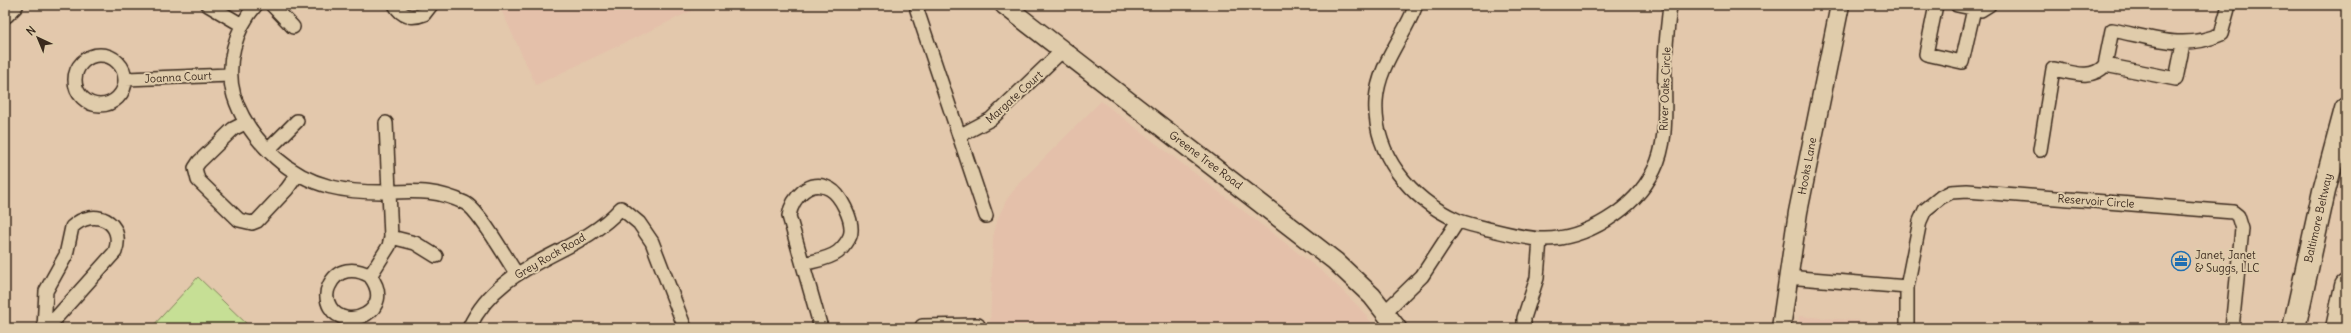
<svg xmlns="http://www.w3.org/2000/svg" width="2351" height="333" font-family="Delius,sans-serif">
	<rect width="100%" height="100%" fill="#e3c8ac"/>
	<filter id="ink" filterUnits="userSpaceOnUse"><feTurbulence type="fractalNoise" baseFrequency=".025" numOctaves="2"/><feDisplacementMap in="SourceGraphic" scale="8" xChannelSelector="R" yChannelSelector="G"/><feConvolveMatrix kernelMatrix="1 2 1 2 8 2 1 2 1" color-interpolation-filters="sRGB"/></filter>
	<g filter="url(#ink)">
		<!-- built -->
		<path fill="#e4c0aa" d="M 499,5 L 704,5 L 536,85 Z
			M 1101,101 L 1324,273 L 1359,307 L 1376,328 L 990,328 L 993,237 L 998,218 L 1007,199 L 1020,182 Z
			M 1799,316 L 1887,323 L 1886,328 L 1798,328 Z"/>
		<!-- green -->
		<path fill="#c6df95" stroke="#80845a" d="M 198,277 L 251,328 L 234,328 L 230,325 L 227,328 L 151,328 Z"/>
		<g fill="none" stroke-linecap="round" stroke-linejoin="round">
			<!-- street casing -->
			<g stroke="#3b2a1e" stroke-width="16">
				<path id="street" d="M 208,5 L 242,25
					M 256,5 C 235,29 225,65 234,96 C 242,121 256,140 276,158 C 310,188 347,193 391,192 C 419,191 438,190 465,203 C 479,210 506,258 516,273
					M 272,5 L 293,27
					M 395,5 C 402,17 412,19 424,14 L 431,5
					M 1416,5 C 1404,37 1378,65 1376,101 C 1373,154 1410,199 1457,220 C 1466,224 1478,226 1488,229 C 1505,233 1523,238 1540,239 C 1585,241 1635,209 1654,170 C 1670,138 1663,101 1665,67 C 1665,46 1668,25 1670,5
					M 1936,5 L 1926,54 L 1962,62 L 1974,9
					M 1957,5 L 1981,10 L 1989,5
					M 917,10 L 986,216
					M 2183,44 L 2176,79 L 2105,65 L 2112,30 C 2150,37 2184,51 2221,34 L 2229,5
					M75 80a25 25 0 1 1 50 0a25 25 0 1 1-50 0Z
					M 126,79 L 230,75
					M 245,123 L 233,129 L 199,162 L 195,168 L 198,180 L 239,220 L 252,223 L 257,221 L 287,189 L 297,175
					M 959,136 L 991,119 L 1063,50
					M 268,150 L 297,121
					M 2040,150 L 2053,69 C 2070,72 2092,81 2105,65
					M 391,237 L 415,243 L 436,256
					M 803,264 C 814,261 829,259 838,252 C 843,248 851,238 851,231 C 852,219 841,195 830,189 C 810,177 792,198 789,216 L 821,328
					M 370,276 C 355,267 337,268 329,286 C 326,292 326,300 330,307 C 345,333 397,311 370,276 L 389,246 L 391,237 L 386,123
					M 1787,277 L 1907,287
					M 1385,312 L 1422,276 L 1458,221
					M 44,328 L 46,291 L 66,255 L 72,227 C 94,206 126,222 115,252 L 47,328
					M 469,328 C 501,259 576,258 621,208 L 639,223 L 652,242 L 685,328
					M 922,328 L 922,326 L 978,325
					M 1524,328 L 1524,318 L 1537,278 L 1540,239
					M 1907,328 L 1907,287 L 1920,221 L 1925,210 L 1941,197 L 1951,192 L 1967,191 L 2233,212 L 2238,216 L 2242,229 L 2232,328"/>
			</g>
			<!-- secondary casing -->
			<g stroke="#3b2a1e" stroke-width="21">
				<path id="secondary" d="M 1004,5 L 1335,261 L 1372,296 L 1397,328
					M 5,14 L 14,5
					M 1781,328 L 1798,212 L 1840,5"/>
			</g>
			<!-- highway casing -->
			<g stroke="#3b2a1e" stroke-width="25">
				<path id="highway" d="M 2294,328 L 2324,191 L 2346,109
					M 2337,328 L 2346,286"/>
			</g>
			<!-- street -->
			<use href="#street" stroke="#e0ccab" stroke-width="13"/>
			<!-- secondary -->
			<use href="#secondary" stroke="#e0ccab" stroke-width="18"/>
			<!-- highway -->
			<use href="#highway" stroke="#e0ccab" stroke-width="22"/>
		</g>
	</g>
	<!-- icons -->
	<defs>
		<g id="office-ring" transform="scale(1)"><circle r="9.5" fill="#e0ccab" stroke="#1f6fb2" stroke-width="1.5"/><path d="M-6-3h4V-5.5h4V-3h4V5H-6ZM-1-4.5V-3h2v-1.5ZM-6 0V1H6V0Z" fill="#1f6fb2"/></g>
	</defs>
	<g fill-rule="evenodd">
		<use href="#office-ring" x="2181" y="261"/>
	</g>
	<g text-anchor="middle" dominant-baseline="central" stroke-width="4" stroke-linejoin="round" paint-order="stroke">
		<!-- street labels -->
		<g font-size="11" fill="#3b2a1e" stroke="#e0ccab">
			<text transform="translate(178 77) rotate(-3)">Joanna Court</text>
			<text transform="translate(1665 89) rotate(-88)">River Oaks Circle</text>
			<text transform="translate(1014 97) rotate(-42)">Margate Court</text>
			<text transform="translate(1206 160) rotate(37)">Greene Tree Road</text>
			<text transform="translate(1807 166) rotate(-79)">Hooks Lane</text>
			<text transform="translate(2096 201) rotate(4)">Reservoir Circle</text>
			<text transform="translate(2318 218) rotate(-77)">Baltimore Beltway</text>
			<text transform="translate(550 256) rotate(-30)">Grey Rock Road</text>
		</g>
		<!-- poi labels -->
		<g font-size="11" fill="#3b2a1e" stroke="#e0ccab" text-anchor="start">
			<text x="2195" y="255">Janet, Janet<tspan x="2195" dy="13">&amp; Suggs, LLC</tspan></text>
		</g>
	</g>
	<!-- margin -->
	<rect width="2351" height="333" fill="none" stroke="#e0ccab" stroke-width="20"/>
	<rect x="10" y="10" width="2331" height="313" fill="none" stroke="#3b2a1e" stroke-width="1.5" filter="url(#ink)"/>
	<!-- north arrow -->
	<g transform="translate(38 38) rotate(316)" stroke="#e0ccab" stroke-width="3" paint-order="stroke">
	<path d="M0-3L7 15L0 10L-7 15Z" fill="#3b2a1e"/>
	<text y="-6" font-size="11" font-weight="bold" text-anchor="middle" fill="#3b2a1e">N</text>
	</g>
</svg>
